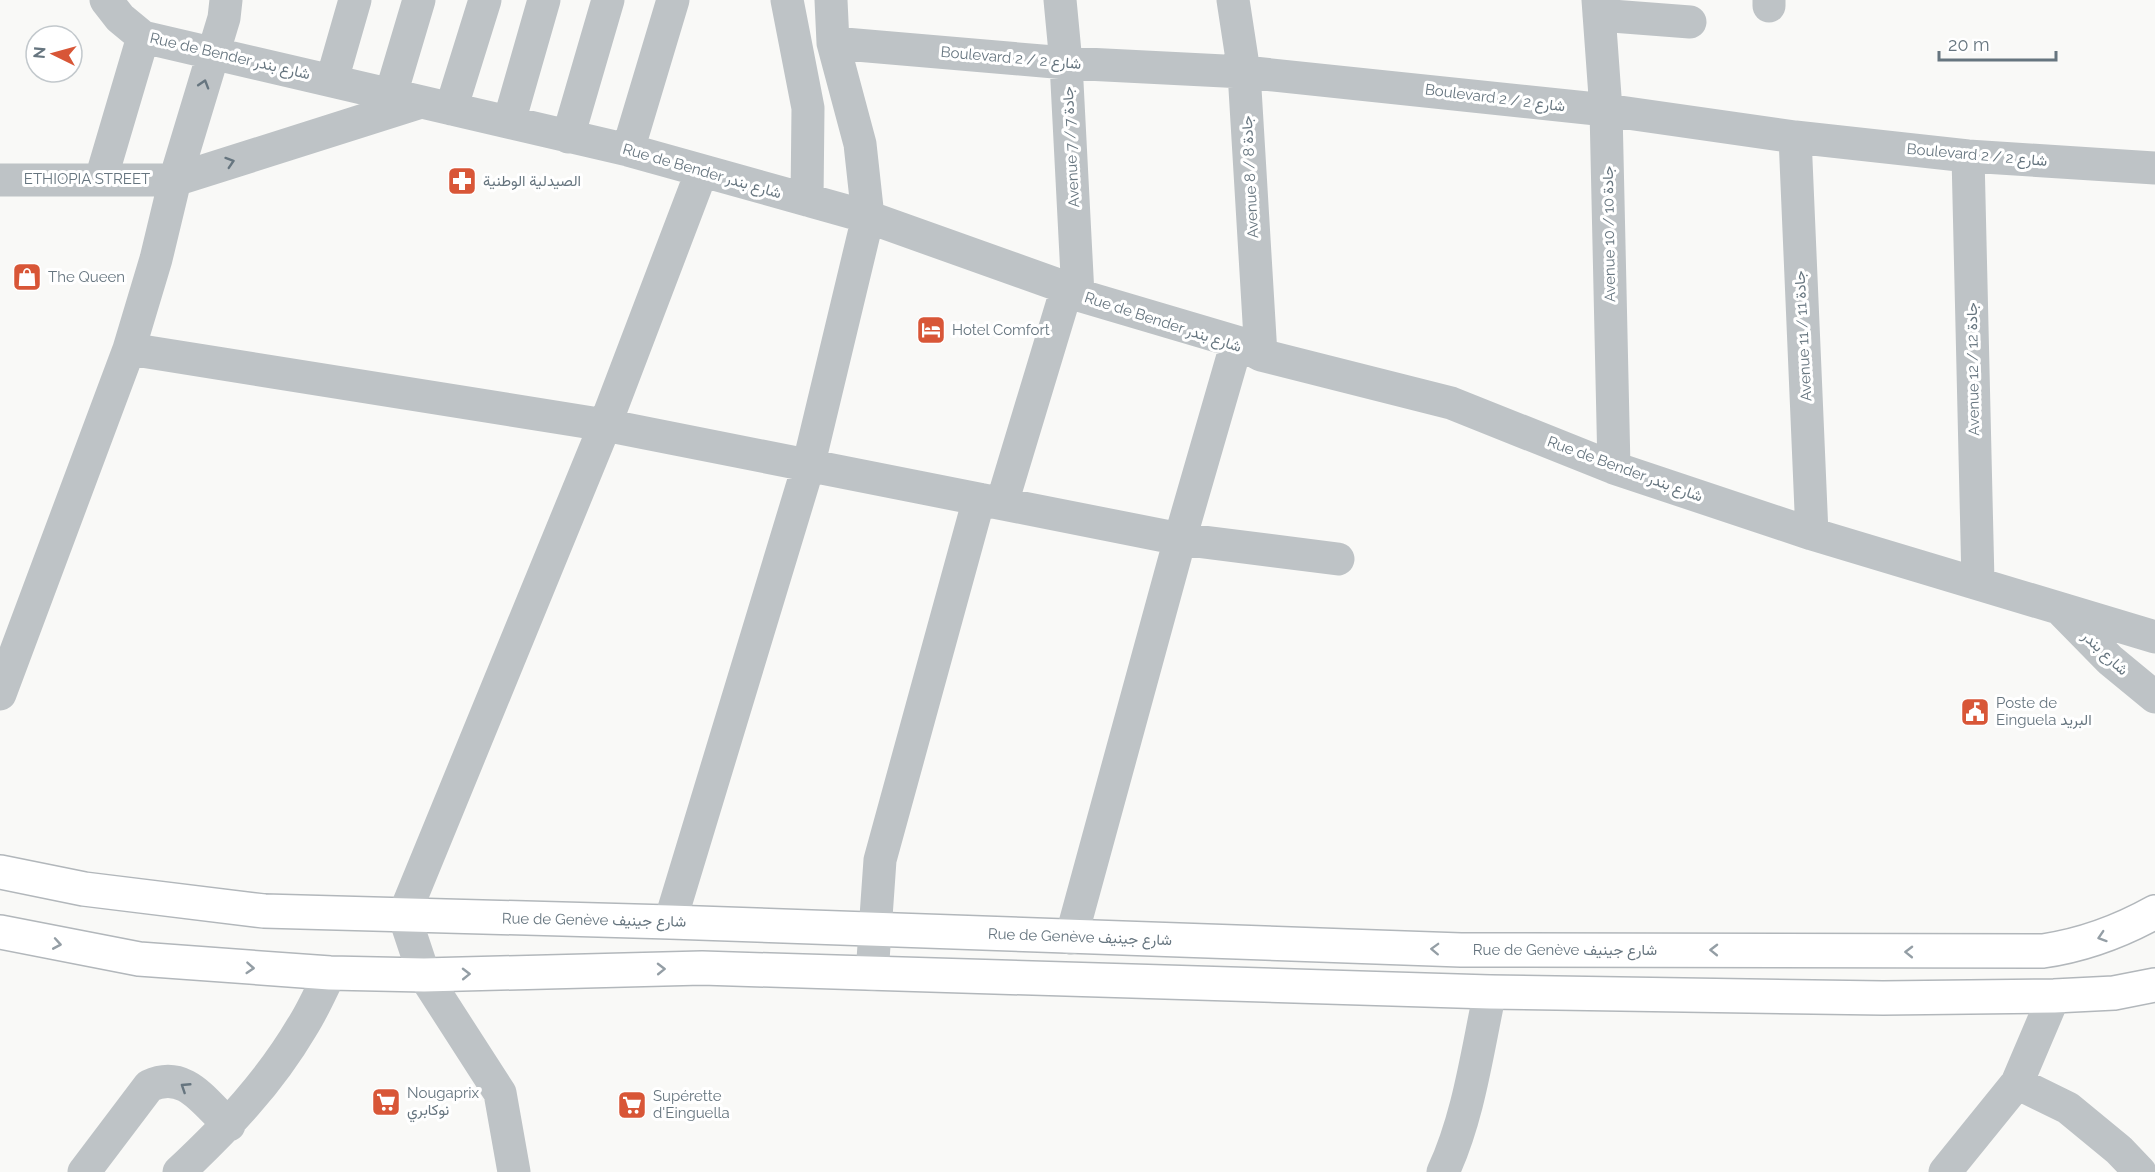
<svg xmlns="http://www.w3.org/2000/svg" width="2155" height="1172" font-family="Raleway,Vazirmatn,sans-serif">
	<rect width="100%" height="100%" fill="#f9f9f7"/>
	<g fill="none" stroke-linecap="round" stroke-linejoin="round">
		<!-- major casing -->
		<g stroke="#b2b7bb" stroke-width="36">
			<path id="major" d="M 0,872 L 84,889 L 264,911 L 670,922 L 1461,950 L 2043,951 C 2084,945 2119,932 2155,912
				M 0,932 L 139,959 L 330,973 L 424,975 L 702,968 L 1490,992 L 1883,998 L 2054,996 L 2114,993 L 2155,985"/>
		</g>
		<!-- minor -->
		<path stroke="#bec3c6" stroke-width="33" d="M 106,0 L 120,18 L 143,37 L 628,150 L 868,217 L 1067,288 L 1078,295 L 1237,342 L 1261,355 L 1451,403 L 1614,468 L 1812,534 L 2155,637
			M 787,0 L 808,108 L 807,200
			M 1060,0 L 1066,63 L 1078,295
			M 1233,0 L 1244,72 L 1261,355
			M 1598,0 L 1606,110 L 1614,468
			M 1769,0 L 1769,6
			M 1599,15 L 1690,22
			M 833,43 L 1066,63 L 1244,72 L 1606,110 L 1795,137 L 1968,156 L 2155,168
			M 332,80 L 355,0
			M 391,94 L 419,0
			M 451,109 L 485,0
			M 509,122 L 544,0
			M 568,137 L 608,0
			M 1795,137 L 1812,534
			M 628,150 L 673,0
			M 1968,156 L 1978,582
			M 101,179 L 143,37
			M 0,180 L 175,180 L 421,102
			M 129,349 L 605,425 L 1180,539 L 1338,559
			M 1002,503 L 1067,288
			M 2061,610 L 2110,660 L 2155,697
			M 0,694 L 129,349 L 156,259 L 175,180 L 224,18 L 226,0
			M 670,922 L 808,467 L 868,217 L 860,144 L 833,43 L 831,0
			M 1071,938 L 1180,539 L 1237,342
			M 872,974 L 880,860 L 979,499
			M 2017,1083 L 2068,1108 L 2119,1150 L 2140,1172
			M 84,1172 L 149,1086 C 185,1069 204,1102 229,1125
			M 179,1172 C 226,1128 269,1083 302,1027 C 313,1010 321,991 330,973
			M 514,1172 L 500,1093 L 424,975 L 404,915 L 605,425 L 701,173
			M 1443,1172 C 1469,1116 1477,1052 1490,992
			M 1945,1172 L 2017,1083 L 2054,996"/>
		<!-- major -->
		<use href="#major" stroke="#fff" stroke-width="33"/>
	</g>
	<!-- one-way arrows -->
	<defs><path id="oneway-chevron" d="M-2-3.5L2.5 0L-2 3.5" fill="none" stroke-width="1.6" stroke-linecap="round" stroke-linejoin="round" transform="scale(1.5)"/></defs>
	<g stroke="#66757f">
		<use href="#oneway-chevron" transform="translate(204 84) rotate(-73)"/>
		<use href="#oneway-chevron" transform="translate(230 162) rotate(-18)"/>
		<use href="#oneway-chevron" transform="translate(185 1087) rotate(-147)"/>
	</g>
	<g stroke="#949ea5">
		<use href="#oneway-chevron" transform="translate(2102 937) rotate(162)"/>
		<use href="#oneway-chevron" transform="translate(57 944) rotate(10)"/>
		<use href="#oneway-chevron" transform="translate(1435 949) rotate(-178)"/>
		<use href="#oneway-chevron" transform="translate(1714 950) rotate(-179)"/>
		<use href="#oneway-chevron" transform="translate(1909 952) rotate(-179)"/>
		<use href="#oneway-chevron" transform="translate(250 968) rotate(4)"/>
		<use href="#oneway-chevron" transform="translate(661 969) rotate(-1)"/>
		<use href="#oneway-chevron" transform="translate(466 974) rotate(-1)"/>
	</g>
	<!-- icons -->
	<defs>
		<g id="pharmacy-square" transform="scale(1.5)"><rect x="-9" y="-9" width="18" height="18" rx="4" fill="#d85637" stroke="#fff"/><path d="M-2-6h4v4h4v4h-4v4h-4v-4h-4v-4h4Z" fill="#fff"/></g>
		<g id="shop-square" transform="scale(1.5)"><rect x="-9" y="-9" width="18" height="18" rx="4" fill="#d85637" stroke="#fff"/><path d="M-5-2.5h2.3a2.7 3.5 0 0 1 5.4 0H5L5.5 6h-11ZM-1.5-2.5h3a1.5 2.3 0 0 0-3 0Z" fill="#fff"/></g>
		<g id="hotel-square" transform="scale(1.5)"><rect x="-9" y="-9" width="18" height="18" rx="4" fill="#d85637" stroke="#fff"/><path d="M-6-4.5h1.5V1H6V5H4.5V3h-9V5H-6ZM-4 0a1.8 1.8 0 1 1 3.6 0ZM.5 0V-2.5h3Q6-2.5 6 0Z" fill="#fff"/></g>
		<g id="civic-square" transform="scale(1.5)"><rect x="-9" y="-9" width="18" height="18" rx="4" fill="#d85637" stroke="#fff"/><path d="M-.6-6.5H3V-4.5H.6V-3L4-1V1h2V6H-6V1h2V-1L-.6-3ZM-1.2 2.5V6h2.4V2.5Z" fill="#fff"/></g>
		<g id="supermarket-square" transform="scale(1.5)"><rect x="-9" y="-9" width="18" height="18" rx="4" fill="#d85637" stroke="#fff"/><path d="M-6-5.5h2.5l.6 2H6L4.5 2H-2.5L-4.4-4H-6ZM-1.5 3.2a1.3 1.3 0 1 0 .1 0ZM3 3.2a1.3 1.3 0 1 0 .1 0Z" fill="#fff"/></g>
	</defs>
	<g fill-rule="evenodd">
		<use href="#pharmacy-square" x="462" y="181"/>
		<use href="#shop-square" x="27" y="277"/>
		<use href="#hotel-square" x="931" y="330"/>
		<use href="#civic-square" x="1975" y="712"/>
		<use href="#supermarket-square" x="386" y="1102"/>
		<use href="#supermarket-square" x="632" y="1105"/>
	</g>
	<g text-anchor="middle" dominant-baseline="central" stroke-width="6" stroke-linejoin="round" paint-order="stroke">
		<!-- street labels -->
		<g font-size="15" fill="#66757f" stroke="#fff">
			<text transform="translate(230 56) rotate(13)">Rue de Bender شارع بندر</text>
			<text transform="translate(1011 58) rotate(5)">Boulevard 2 / شارع 2</text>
			<text transform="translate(1495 98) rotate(7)">Boulevard 2 / شارع 2</text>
			<text transform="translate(1071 147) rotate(-93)">Avenue 7 / جادة 7</text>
			<text transform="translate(1977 155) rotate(5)">Boulevard 2 / شارع 2</text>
			<text transform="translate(702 171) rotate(16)">Rue de Bender شارع بندر</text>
			<text transform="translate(1250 177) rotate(-93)">Avenue 8 / جادة 8</text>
			<text x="87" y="179">ETHIOPIA STREET</text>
			<text transform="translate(1609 234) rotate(-91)">Avenue 10 / جادة 10</text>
			<text transform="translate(1163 322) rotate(18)">Rue de Bender شارع بندر</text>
			<text transform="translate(1803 336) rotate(-93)">Avenue 11 / جادة 11</text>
			<text transform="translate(1973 369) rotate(-91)">Avenue 12 / جادة 12</text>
			<text transform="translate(1625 469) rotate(20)">Rue de Bender شارع بندر</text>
			<text transform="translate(2105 653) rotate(43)">شارع بندر</text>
			<text transform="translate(594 920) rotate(1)">Rue de Genève شارع جينيف</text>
			<text transform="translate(1080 937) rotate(2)">Rue de Genève شارع جينيف</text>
			<text x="1565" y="950">Rue de Genève شارع جينيف</text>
		</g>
		<!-- poi labels -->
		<g font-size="15" fill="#66757f" stroke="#fff" text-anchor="start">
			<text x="483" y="181">الصيدلية الوطنية</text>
			<text x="48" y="277">The Queen</text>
			<text x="952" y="330">Hotel Comfort</text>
			<text x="1996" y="703">Poste de<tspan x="1996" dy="17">Einguela البريد</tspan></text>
			<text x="407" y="1093">Nougaprix<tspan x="407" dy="17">نوكابري</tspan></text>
			<text x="653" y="1096">Supérette<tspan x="653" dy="17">d'Einguella</tspan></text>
		</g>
	</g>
	<!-- north arrow -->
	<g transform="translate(54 54) rotate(275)"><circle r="28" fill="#ffffff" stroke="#c2c8cc" stroke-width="1.5"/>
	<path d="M0-4.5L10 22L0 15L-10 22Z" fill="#d85637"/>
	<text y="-9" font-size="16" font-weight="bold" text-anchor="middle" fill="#66757f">N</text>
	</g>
	<!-- scale -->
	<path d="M1939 51v9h117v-9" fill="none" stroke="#66757f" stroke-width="3"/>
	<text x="1948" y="51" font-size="18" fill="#66757f" stroke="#ffffff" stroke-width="4.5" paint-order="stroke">20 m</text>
</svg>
